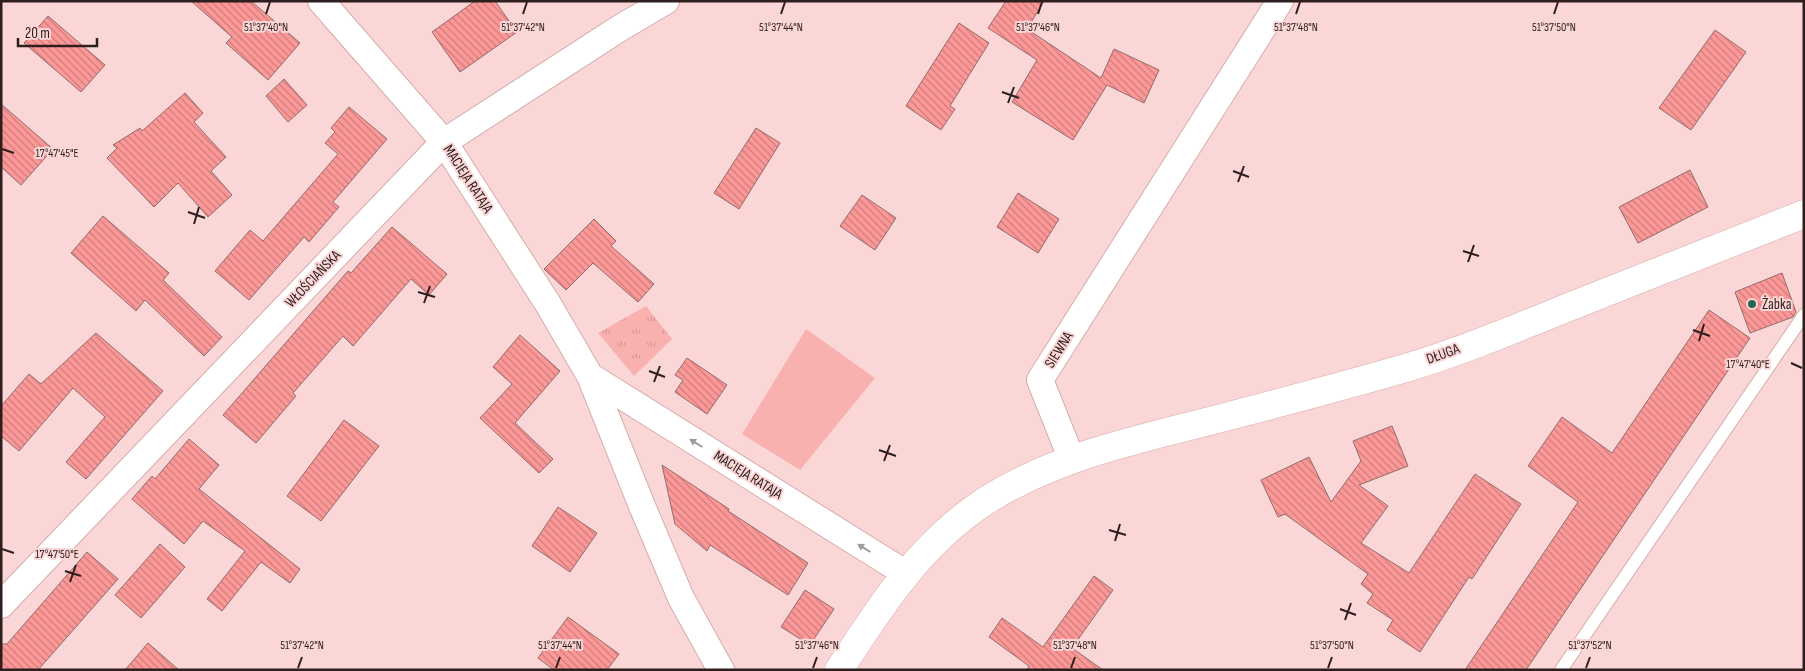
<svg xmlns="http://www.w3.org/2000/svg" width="1805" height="671" font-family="'Sofia Sans Condensed',sans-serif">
	<defs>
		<pattern id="grass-tufts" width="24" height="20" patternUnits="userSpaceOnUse" patternTransform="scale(1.25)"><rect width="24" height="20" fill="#f9b1b0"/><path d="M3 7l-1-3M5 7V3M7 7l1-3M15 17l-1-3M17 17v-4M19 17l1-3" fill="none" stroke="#d69897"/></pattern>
		<pattern id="building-back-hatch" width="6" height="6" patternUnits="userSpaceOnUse" patternTransform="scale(1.25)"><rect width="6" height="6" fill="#fd9898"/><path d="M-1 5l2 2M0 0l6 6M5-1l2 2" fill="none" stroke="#cd7b7b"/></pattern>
	</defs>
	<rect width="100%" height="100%" fill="#fad7d6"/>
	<!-- grass -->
	<path fill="url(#grass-tufts)" d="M 646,306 L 672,339 L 634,376 L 598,333 Z"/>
	<!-- park -->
	<path fill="#f9b1b0" d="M 806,329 L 875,378 L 800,470 L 742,434 Z"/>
	<!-- building -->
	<path fill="url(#building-back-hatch)" stroke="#926c6b" d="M 191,1 L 252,2 L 300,43 L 268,80 L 226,43 L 232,37 Z
		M 475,1 L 495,1 L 517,32 L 460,72 L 432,32 Z
		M 1006,1 L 1044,1 L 1027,29 L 1101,78 L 1114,49 L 1159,70 L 1144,103 L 1107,85 L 1073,140 L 1012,102 L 1037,60 L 988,28 Z
		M 48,16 L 105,65 L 81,92 L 24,43 Z
		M 959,23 L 989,43 L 950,106 L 955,109 L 941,130 L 906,106 Z
		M 1715,30 L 1746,52 L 1691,130 L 1659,108 Z
		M 284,79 L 307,105 L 288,122 L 266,96 Z
		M 185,93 L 203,113 L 194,122 L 226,157 L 211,171 L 232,195 L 208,217 L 178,183 L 154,207 L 107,158 L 117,148 L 113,145 L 140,128 L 142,131 Z
		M 1,104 L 53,149 L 21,185 L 1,167 Z
		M 349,107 L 387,139 L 333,202 L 339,207 L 309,242 L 304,237 L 249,300 L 215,271 L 250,230 L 263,241 L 338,154 L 325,143 L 335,132 L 331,128 Z
		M 756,128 L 780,143 L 739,209 L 714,193 Z
		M 1690,170 L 1708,207 L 1638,243 L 1619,207 Z
		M 1018,193 L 1059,219 L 1038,253 L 997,227 Z
		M 862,195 L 896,218 L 875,250 L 840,226 Z
		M 103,216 L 169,273 L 163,280 L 222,337 L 204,356 L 145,300 L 136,311 L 71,253 Z
		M 594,219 L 616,241 L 611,246 L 654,284 L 638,302 L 593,263 L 566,290 L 544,269 Z
		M 392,227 L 447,274 L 429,295 L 411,279 L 353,346 L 343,336 L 293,393 L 296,396 L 256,443 L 223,415 L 348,271 L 351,273 Z
		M 1782,273 L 1796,312 L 1793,317 L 1750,333 L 1735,292 Z
		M 1709,310 L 1750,338 L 1577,594 L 1526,670 L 1465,670 L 1578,502 L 1528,466 L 1562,417 L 1612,453 Z
		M 96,333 L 163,391 L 86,479 L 66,462 L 105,417 L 73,388 L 19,451 L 1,436 L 1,406 L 29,374 L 41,384 Z
		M 520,335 L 560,371 L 515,423 L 553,459 L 539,473 L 480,418 L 512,384 L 493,367 Z
		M 687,358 L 727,385 L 707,414 L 675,392 L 683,380 L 675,375 Z
		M 344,420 L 379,446 L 321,521 L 287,496 Z
		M 1392,426 L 1408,466 L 1359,485 L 1388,506 L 1361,543 L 1409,573 L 1475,474 L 1521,504 L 1472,579 L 1469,577 L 1420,652 L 1387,630 L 1393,620 L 1367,603 L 1373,594 L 1361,584 L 1368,574 L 1285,514 L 1278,517 L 1261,480 L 1309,457 L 1331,502 L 1361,461 L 1353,441 Z
		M 189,439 L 219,465 L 199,489 L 300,569 L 290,583 L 261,562 L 222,611 L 207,599 L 245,551 L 203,521 L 184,544 L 132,499 L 152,476 L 155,479 Z
		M 662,465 L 729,509 L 728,511 L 808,563 L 788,595 L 710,545 L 707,551 L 675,524 Z
		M 558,507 L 597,533 L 570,572 L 532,546 Z
		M 160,544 L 185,567 L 141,618 L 115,595 Z
		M 87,552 L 118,579 L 38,670 L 1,670 L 1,644 L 7,644 Z
		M 1094,576 L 1113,590 L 1072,648 L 1103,670 L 1027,670 L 1029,666 L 989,637 L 1002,618 L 1043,647 Z
		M 805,590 L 834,609 L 810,645 L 781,627 Z
		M 568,617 L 619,654 L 607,670 L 554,670 L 538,658 Z
		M 148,643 L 179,670 L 125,670 Z"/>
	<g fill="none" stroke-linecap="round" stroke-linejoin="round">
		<!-- service casing -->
		<g stroke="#d6acab" stroke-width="14">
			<path id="service" d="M 1561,670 L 1804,315"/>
		</g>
		<!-- minor casing -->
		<g stroke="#d6acab" stroke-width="28">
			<path id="minor" d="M 321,1 L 444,142 L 548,304 L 590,376 L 642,506 L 681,598 L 721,670
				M 590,376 L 905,573
				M 1072,460 L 1040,380 L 1280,1
				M 1,605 L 444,142 L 620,28 L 666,1"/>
		</g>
		<!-- tertiary casing -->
		<g stroke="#d6acab" stroke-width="29">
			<path id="tertiary" d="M 839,670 C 880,607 918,547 981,504 C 1047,460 1127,442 1202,423 C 1271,405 1341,387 1409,367 C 1468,349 1526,324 1584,301 C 1657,272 1731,243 1804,214"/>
		</g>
		<!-- service -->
		<use href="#service" stroke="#fff" stroke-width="12"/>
		<!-- minor -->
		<use href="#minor" stroke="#fff" stroke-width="26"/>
		<!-- tertiary -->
		<use href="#tertiary" stroke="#fff" stroke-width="28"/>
	</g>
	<!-- one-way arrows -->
	<defs><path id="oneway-solid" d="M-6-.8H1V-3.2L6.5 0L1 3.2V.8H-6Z" transform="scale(1.25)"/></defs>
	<g fill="#a19a9a">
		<use href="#oneway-solid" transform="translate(696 443) rotate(-148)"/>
		<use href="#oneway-solid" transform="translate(864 548) rotate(-148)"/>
	</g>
	<!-- ticks -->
	<path fill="none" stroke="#2e1f1e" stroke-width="2" d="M 266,14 L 270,2M 523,14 L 527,2M 781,14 L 785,2M 1038,14 L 1042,2M 1296,14 L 1300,2M 1554,14 L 1558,2M 1002,92 L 1019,98M 1008,103 L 1014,87M 2,149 L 14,153M 1233,171 L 1249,177M 1238,182 L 1244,166M 188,212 L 205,218M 194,224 L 199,207M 1463,251 L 1479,256M 1468,262 L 1474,245M 418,292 L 435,297M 424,303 L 430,286M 1693,330 L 1710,336M 1699,341 L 1704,324M 1791,363 L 1802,368M 649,371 L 665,377M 654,382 L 660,366M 879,450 L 896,456M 884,461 L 890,445M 1109,530 L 1126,535M 1115,541 L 1120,524M 2,549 L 14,553M 65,571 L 81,576M 70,582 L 76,565M 1340,609 L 1356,615M 1345,620 L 1351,603M 298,668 L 302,657M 556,668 L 560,657M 813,668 L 817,657M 1071,668 L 1075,657M 1328,668 L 1332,657M 1586,668 L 1590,657"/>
	<!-- markers -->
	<circle fill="#296754" stroke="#fad7d6" stroke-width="2" cx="1752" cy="304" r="5"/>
	<g text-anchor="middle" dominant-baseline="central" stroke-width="4" stroke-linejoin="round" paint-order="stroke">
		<!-- street labels -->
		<g font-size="15" fill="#2e1f1e" stroke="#fad7d6">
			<text transform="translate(468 179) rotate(57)">MACIEJA RATAJA</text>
			<text transform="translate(313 279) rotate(-46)">WŁOŚCIAŃSKA</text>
			<text transform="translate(1059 350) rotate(-58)">SIEWNA</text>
			<text transform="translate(1443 354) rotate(-20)">DŁUGA</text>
			<text transform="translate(748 475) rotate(32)">MACIEJA RATAJA</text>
		</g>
		<!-- poi labels -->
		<g font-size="15" fill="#2e1f1e" stroke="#fad7d6" text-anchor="start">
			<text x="1762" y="304">Żabka</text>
		</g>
	</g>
	<g font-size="12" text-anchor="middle" fill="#2e1f1e" stroke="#fad7d6" stroke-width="4" stroke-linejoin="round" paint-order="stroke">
		<text x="266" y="31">51°37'40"N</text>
		<text x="523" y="31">51°37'42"N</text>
		<text x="781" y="31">51°37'44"N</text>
		<text x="1038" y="31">51°37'46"N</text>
		<text x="1296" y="31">51°37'48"N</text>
		<text x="1554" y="31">51°37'50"N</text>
		<text x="57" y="157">17°47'45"E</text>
		<text x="1748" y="368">17°47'40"E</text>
		<text x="57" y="558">17°47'50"E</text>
		<text x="302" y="649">51°37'42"N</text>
		<text x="560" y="649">51°37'44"N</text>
		<text x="817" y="649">51°37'46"N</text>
		<text x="1075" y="649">51°37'48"N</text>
		<text x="1332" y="649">51°37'50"N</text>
		<text x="1590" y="649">51°37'52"N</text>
	</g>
	<!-- border -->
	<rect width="1805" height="671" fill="none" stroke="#2e1f1e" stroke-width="5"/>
	<!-- scale -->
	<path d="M18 38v8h79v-8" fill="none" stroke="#2e1f1e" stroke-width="2.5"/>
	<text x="25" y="38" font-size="15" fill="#2e1f1e" stroke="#fad7d6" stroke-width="4" paint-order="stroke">20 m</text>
</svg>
